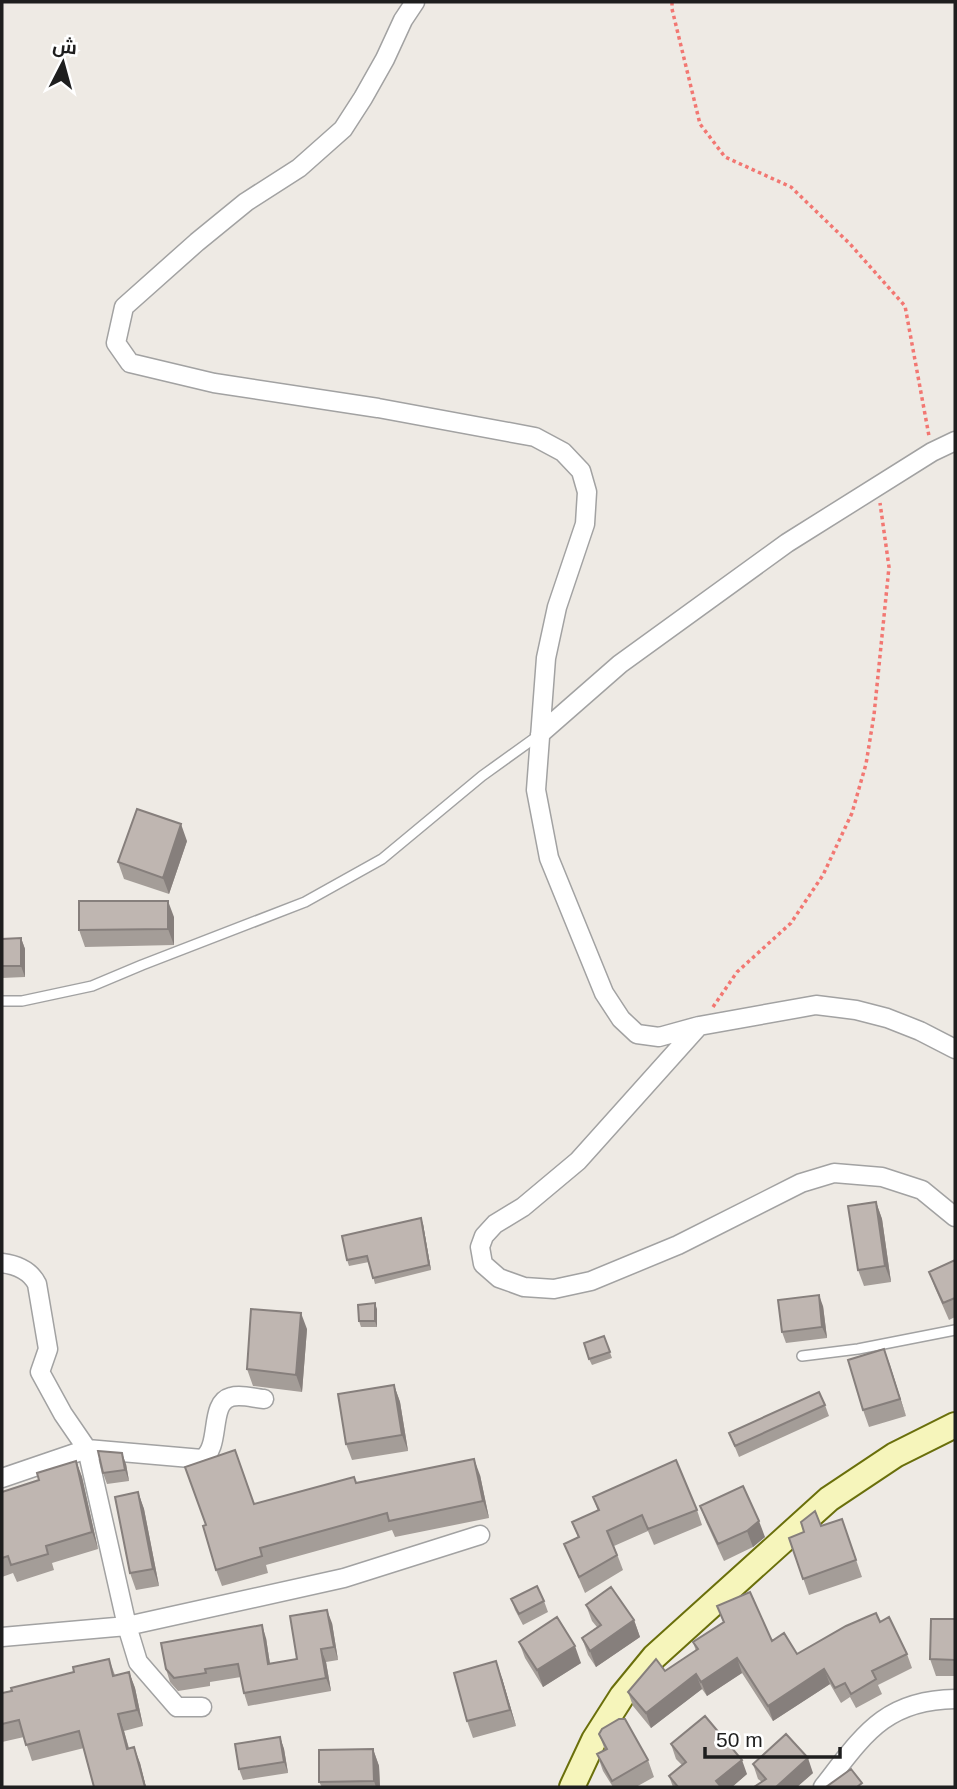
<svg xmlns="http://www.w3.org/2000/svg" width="957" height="1789" font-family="Helvetica,Cairo,sans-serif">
	<rect width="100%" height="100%" fill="#eeeae4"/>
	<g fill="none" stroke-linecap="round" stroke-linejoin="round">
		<!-- service casing -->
		<g stroke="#a2a2a2" stroke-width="12">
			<path id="service" d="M 2,1001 L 22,1001 L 92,986 L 142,965 L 305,902 L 382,859 L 482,776 L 539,735
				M 802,1356 L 858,1349 L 955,1330"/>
		</g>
		<!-- minor casing -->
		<g stroke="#a2a2a2" stroke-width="21">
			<path id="minor" d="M 415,2 L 403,20 L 385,59 L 363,98 L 343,129 L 299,168 L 246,202 L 197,242 L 124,307 L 116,343 L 130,363 L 214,383 L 378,408 L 535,437 L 563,452 L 581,471 L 587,492 L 585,524 L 557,607 L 546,658 L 536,790 L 549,858 L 604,993 L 621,1019 L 637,1034 L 659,1037 L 699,1026 L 816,1005 L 856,1010 L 887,1018 L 920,1031 L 955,1049
				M 540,734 L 620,664 L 787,543 L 932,452 L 955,441
				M 699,1026 L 578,1161 L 523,1207 L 495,1224 L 484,1236 L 480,1247 L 483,1264 L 499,1278 L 524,1287 L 554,1289 L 591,1281 L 678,1245 L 801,1183 L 834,1173 L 882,1177 L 922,1190 L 955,1217
				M 2,1263 C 17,1265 30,1270 37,1284 L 48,1349 L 40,1372 L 63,1414 L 87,1449 L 2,1478
				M 2,1637 L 127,1626 L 87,1449 L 202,1459 C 222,1447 208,1403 231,1397 C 241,1394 253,1398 264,1399
				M 202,1707 L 177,1707 L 138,1662 L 127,1626 L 344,1578 L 480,1535
				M 823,1787 C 863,1736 884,1700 955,1699"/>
		</g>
		<!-- secondary casing -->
		<g stroke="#6a6f0b" stroke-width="28">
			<path id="secondary" d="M 572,1787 L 594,1740 L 622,1696 L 654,1657 L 829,1499 L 895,1455 L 955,1425"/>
		</g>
		<!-- path -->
		<path stroke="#f27772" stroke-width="3.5" stroke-dasharray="3.5 3.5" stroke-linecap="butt" d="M 672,2 L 672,9 L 700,124 L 725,157 L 791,187 L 850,244 L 905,306 L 929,436
			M 713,1007 L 737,972 L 791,923 L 823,875 L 852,813 L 866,764 L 874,715 L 889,567 L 880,503"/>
		<!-- service -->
		<use href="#service" stroke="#fff" stroke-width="9"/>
		<!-- minor -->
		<use href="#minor" stroke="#fff" stroke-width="18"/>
		<!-- secondary -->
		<use href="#secondary" stroke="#f6f5bb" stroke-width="24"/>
	</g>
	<!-- wall -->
	<path fill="#a49d98" d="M 187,841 L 169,894 L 124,879 L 118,862 Z
		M 174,917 L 174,945 L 85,947 L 79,930 Z
		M 21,938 L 25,949 L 25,977 L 2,978 L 2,939 Z
		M 876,1202 L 882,1219 L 891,1282 L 864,1286 L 858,1270 Z
		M 423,1224 L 431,1270 L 375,1284 L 369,1262 L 349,1266 L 347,1260 Z
		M 955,1260 L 955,1317 L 949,1320 L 935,1288 L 929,1272 Z
		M 823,1306 L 827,1338 L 786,1343 L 782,1332 Z
		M 377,1309 L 377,1327 L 361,1327 L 359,1321 Z
		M 307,1329 L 302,1392 L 253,1386 L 247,1369 Z
		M 604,1336 L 612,1358 L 592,1365 L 589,1359 Z
		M 884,1349 L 906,1416 L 869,1427 L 863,1410 Z
		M 394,1385 L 400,1402 L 408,1451 L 352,1460 L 346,1444 Z
		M 825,1405 L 829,1416 L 739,1457 L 729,1433 Z
		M 76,1461 L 82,1477 L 98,1549 L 52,1563 L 54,1570 L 17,1582 L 13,1573 L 2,1577 L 2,1492 L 39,1480 Z
		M 126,1464 L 129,1481 L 107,1484 L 103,1473 Z
		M 480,1475 L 489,1518 L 395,1537 L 392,1530 L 266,1565 L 268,1573 L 222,1586 L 216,1570 L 206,1525 L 254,1504 L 356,1483 Z
		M 138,1492 L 144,1509 L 159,1586 L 136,1590 L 130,1573 Z
		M 593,1497 L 697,1510 L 702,1525 L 654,1545 L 648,1531 L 614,1546 L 623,1570 L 585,1593 L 564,1544 L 578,1537 L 572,1522 L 598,1511 Z
		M 700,1506 L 765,1537 L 753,1547 L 724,1561 L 706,1522 Z
		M 842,1519 L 862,1577 L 809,1595 L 789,1538 Z
		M 511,1599 L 544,1601 L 548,1612 L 523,1625 L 515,1610 Z
		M 586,1605 L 634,1620 L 640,1637 L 596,1667 L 588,1655 L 582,1638 L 597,1627 L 592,1621 Z
		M 717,1606 L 772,1641 L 797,1654 L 880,1622 L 907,1654 L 912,1668 L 878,1685 L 882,1694 L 856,1708 L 850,1697 L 841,1703 L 830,1684 L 773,1721 L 742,1673 L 707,1696 L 702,1689 L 651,1728 L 633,1706 L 628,1692 L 665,1671 L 696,1651 L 693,1642 L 723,1622 Z
		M 955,1619 L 955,1676 L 936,1676 L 930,1659 Z
		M 332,1623 L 338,1660 L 326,1662 L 331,1691 L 248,1706 L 244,1693 L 241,1677 L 210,1682 L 210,1686 L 178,1691 L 170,1682 L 166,1669 L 266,1638 L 270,1664 L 297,1659 Z
		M 519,1642 L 581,1663 L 543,1687 L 525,1658 Z
		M 109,1659 L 115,1675 L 129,1672 L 135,1688 L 143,1726 L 124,1731 L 129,1748 L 140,1763 L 146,1787 L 94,1787 L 84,1748 L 32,1761 L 24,1737 L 2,1742 L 2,1693 L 74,1672 Z
		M 502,1678 L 516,1726 L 473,1738 L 467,1721 Z
		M 599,1734 L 648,1760 L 654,1777 L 636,1787 L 613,1787 L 603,1771 L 597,1754 L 605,1750 Z
		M 280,1737 L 284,1749 L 288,1773 L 243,1780 L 239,1769 Z
		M 671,1744 L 747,1774 L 732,1787 L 673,1787 L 669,1776 L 682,1765 L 676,1759 Z
		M 373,1749 L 379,1766 L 380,1787 L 322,1787 L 319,1782 Z
		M 753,1764 L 813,1773 L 797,1787 L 754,1787 L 762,1782 L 758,1779 Z"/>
	<!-- shaded-wall -->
	<path fill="#867f7c" d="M 181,824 L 187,841 L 169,894 L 163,878 Z
		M 168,901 L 174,917 L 174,945 L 168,929 Z
		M 21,938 L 25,949 L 25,977 L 21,966 Z
		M 876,1202 L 882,1219 L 891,1282 L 885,1266 Z
		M 421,1218 L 423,1224 L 431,1270 L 429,1265 Z
		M 819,1295 L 823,1306 L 827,1338 L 822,1327 Z
		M 375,1303 L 377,1309 L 377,1327 L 375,1321 Z
		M 301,1313 L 307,1329 L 302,1392 L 296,1375 Z
		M 884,1349 L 890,1365 L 906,1416 L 900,1399 Z
		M 394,1385 L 400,1402 L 408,1451 L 402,1435 Z
		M 122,1453 L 126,1464 L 129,1481 L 125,1470 Z
		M 474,1459 L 480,1475 L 489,1518 L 483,1501 Z
		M 76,1461 L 82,1477 L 98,1549 L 92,1532 Z
		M 138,1492 L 144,1509 L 159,1586 L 153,1569 Z
		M 759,1521 L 765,1537 L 753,1547 L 747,1531 Z
		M 327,1610 L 332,1623 L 338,1660 L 334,1647 Z
		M 634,1620 L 640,1637 L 596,1667 L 590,1651 Z
		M 262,1625 L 266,1638 L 272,1677 L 268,1664 Z
		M 575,1646 L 581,1663 L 543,1687 L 537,1670 Z
		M 321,1649 L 326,1662 L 331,1691 L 326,1678 Z
		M 737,1658 L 742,1673 L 707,1696 L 701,1682 Z
		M 496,1661 L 502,1678 L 516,1726 L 510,1710 Z
		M 824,1669 L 830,1684 L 773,1721 L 768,1706 Z
		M 129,1672 L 135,1688 L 143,1726 L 137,1710 Z
		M 696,1674 L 702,1689 L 651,1728 L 646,1713 Z
		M 118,1714 L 124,1731 L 133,1765 L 127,1749 Z
		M 280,1737 L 284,1749 L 288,1773 L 284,1762 Z
		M 134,1747 L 140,1763 L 146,1787 L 145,1787 Z
		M 373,1749 L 379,1766 L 380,1787 L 376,1787 L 374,1781 Z
		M 808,1758 L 813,1773 L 797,1787 L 776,1787 Z
		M 742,1760 L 747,1774 L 732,1787 L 718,1787 L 716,1781 Z"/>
	<!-- building -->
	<path fill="#bfb6b1" stroke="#867f7c" stroke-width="2" d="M 137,809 L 181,824 L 163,878 L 118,862 Z
		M 79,901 L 168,901 L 168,929 L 79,930 Z
		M 21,938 L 21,966 L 2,966 L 2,939 Z
		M 876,1202 L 885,1266 L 858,1270 L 848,1206 Z
		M 421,1218 L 429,1265 L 373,1278 L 367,1256 L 347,1260 L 342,1236 Z
		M 955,1260 L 955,1298 L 943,1303 L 929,1272 Z
		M 819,1295 L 822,1327 L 782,1332 L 778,1300 Z
		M 375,1303 L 375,1321 L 359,1321 L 358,1305 Z
		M 251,1309 L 301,1313 L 296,1375 L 247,1369 Z
		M 604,1336 L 610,1352 L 589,1359 L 584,1343 Z
		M 884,1349 L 900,1399 L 863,1410 L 848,1360 Z
		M 394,1385 L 402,1435 L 346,1444 L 338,1394 Z
		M 819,1392 L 825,1405 L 735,1446 L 729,1433 Z
		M 235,1450 L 254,1504 L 354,1477 L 356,1483 L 474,1459 L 483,1501 L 389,1521 L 387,1513 L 260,1548 L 262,1556 L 216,1570 L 203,1526 L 206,1525 L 185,1467 Z
		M 98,1451 L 122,1453 L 125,1470 L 103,1473 Z
		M 676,1460 L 697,1510 L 648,1529 L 642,1515 L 607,1531 L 617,1555 L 579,1577 L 564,1544 L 579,1537 L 572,1522 L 599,1510 L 593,1497 Z
		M 76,1461 L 92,1532 L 46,1546 L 48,1554 L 11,1565 L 8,1556 L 2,1558 L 2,1492 L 39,1480 L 37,1473 Z
		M 743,1486 L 759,1521 L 747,1531 L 718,1544 L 700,1506 Z
		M 138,1492 L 153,1569 L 130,1573 L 115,1497 Z
		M 815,1511 L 821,1526 L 842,1519 L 856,1560 L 803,1579 L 789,1538 L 804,1532 L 801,1522 Z
		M 537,1586 L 544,1601 L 519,1614 L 511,1599 Z
		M 611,1587 L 634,1620 L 590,1651 L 582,1638 L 601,1625 L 586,1605 Z
		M 750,1592 L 772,1641 L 784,1633 L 797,1654 L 846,1626 L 876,1613 L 880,1622 L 889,1617 L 907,1654 L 872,1671 L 876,1679 L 851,1694 L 845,1683 L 835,1688 L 824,1669 L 768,1706 L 737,1658 L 701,1682 L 696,1674 L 646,1713 L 628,1692 L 656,1659 L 665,1671 L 698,1649 L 693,1642 L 724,1622 L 717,1606 Z
		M 327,1610 L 334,1647 L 321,1649 L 326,1678 L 244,1693 L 238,1664 L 205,1669 L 206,1673 L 174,1678 L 166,1669 L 161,1643 L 262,1625 L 268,1664 L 297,1659 L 290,1616 Z
		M 557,1617 L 575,1646 L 537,1670 L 519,1642 Z
		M 931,1619 L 955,1619 L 955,1660 L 930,1659 Z
		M 109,1659 L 113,1676 L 129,1672 L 137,1710 L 118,1714 L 127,1749 L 134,1747 L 145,1787 L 94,1787 L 79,1731 L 26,1745 L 19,1720 L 2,1724 L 2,1693 L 12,1691 L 11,1688 L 74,1672 L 73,1667 Z
		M 496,1661 L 510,1710 L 467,1721 L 454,1673 Z
		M 705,1716 L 742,1760 L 716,1781 L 721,1787 L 678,1787 L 669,1776 L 686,1762 L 671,1744 Z
		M 619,1719 L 625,1719 L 648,1760 L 612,1781 L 597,1754 L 607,1749 L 599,1734 L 602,1729 Z
		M 786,1734 L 808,1758 L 776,1787 L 754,1787 L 766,1779 L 753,1764 Z
		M 280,1737 L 284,1762 L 239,1769 L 235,1744 Z
		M 373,1749 L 374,1781 L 319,1782 L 319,1750 Z
		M 851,1769 L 862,1783 L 857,1787 L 826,1787 Z"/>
	<!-- border -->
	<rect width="957" height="1789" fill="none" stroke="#1e1e1e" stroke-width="7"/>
	<!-- north arrow -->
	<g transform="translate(63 63) rotate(6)" stroke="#ffffff" stroke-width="5" paint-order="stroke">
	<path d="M0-5L12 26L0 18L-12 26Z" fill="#1e1e1e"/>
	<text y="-10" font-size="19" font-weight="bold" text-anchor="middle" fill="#1e1e1e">ش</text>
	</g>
	<!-- scale -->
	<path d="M705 1747v10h135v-10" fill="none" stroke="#1e1e1e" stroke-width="3.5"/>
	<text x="716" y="1747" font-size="21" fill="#1e1e1e" stroke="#ffffff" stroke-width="5" paint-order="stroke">50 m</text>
</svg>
